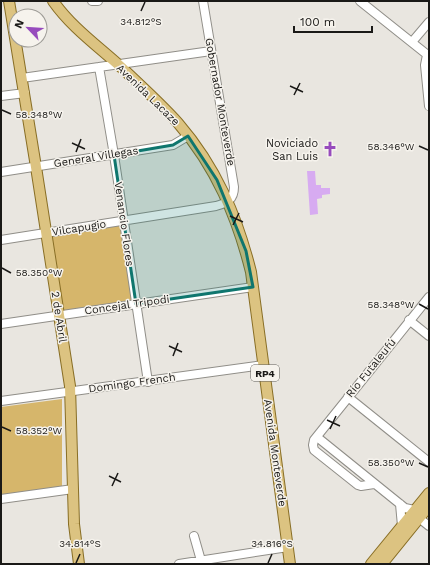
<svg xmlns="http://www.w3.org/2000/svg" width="430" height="565" font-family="'Work Sans',sans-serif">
	<rect width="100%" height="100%" fill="#e9e6e0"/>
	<!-- green -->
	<path fill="#d6b66b" d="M 124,221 L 136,304 L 59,315 L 47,233 Z
		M 62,399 L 62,488 L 1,496 L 1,407 Z"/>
	<!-- building -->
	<path fill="#d7abf1" d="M 307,171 L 315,171 L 316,185 L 321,185 L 321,188 L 330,188 L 330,194 L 322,195 L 322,198 L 317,199 L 318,214 L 310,215 Z"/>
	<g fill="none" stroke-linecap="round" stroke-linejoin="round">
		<!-- minor casing -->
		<g stroke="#908e88" stroke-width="10">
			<path id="minor" d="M 92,1 L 98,1
				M 360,1 L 429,56
				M 412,42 L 429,22
				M 427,55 L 425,65 L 429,106
				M 99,67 L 114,155 L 148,382
				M 22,78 L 211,51
				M 1,96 L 25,93
				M 1,172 L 173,145 L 188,136
				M 1,240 L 216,206 C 227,203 234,200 234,187 L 203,1
				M 409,320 L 429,336
				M 1,324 L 253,287
				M 348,397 L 429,462
				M 1,401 L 263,365
				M 317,437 L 400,504 L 405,508 L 414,510
				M 374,484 L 361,486 L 358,485 L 314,450 L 313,445 L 314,440 L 429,297
				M 1,499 L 73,489
				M 400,504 L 402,526
				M 419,518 L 429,526
				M 194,536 L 202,564
				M 179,564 L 288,547"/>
		</g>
		<!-- major casing -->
		<g stroke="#886e25" stroke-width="12">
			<path id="major" d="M 9,1 L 36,167 L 70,386 L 74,524 L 79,564
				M 53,1 C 72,28 98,46 122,68 C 141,86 161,104 178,123 C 216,167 237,216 251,272 L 290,564
				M 371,564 L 429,493
				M 382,564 L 429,506"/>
		</g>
		<!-- minor -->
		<use href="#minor" stroke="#fff" stroke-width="8"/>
		<!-- major -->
		<use href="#major" stroke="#dcc381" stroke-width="10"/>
	</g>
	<!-- marked area -->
	<path fill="#0f766e" fill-opacity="0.2" stroke="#0f766e" stroke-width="3" stroke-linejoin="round" d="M 188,136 L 217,180 L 246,251 L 253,287 L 136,304 L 114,155 L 173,145 Z"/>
	<!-- ticks -->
	<path fill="none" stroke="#1a1917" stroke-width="1.5" d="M 141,11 L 145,2M 290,86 L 303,92M 294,95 L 300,83M 2,110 L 11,114M 72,143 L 85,149M 419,146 L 428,150M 76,152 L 81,139M 230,216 L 243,222M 233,225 L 239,213M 2,268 L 11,273M 419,304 L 428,309M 169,346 L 182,352M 173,356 L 178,343M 327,420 L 340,426M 2,427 L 11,431M 330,429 L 336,416M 419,463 L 428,467M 109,476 L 121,482M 112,486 L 118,473M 76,563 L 80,554M 268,563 L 272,554"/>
	<!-- icons -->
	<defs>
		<g id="church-bare" transform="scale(1.2)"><path d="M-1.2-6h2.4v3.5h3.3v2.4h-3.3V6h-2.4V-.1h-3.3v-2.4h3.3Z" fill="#974bbd" stroke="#f6f3ed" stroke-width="2.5" paint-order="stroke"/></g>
	</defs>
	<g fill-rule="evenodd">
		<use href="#church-bare" x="330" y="149"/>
	</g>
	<g text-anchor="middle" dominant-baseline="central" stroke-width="3" stroke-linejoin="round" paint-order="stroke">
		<!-- shield labels -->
		<rect fill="#f6f3ed" stroke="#5c5a57" stroke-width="1" x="251" y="365" width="28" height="16" rx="3"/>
		<g font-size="10" font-weight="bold" fill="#1a1917">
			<text x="265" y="373">RP4</text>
		</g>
		<!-- street labels -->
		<g font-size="11" fill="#1a1917" stroke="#f6f3ed">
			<text transform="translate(148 95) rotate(44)">Avenida Lacaze</text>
			<text transform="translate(220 102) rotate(80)">Gobernador Monteverde</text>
			<text transform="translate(96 157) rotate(-9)">General Villegas</text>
			<text transform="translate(124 224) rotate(82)">Venancio Flores</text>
			<text transform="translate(79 228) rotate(-9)">Vilcapugio</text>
			<text transform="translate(127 305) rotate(-8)">Concejal Tripodi</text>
			<text transform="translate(59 317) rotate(81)">2 de Abril</text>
			<text transform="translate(371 368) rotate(-51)">Río Futaleufú</text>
			<text transform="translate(132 383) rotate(-8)">Domingo French</text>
			<text transform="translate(275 453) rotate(82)">Avenida Monteverde</text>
		</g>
		<!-- poi labels -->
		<g font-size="11" fill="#1a1917" stroke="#f6f3ed" text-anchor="end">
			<text x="318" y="143">Noviciado<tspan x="318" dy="13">San Luis</tspan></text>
		</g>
	</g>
	<g font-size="10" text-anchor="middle" fill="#1a1917" stroke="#f6f3ed" stroke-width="3" stroke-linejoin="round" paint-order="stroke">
		<text x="141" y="25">34.812°S</text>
		<text x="39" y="118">58.348°W</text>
		<text x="391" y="150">58.346°W</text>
		<text x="39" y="276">58.350°W</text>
		<text x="391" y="308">58.348°W</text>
		<text x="39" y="434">58.352°W</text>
		<text x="391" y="466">58.350°W</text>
		<text x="80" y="547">34.814°S</text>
		<text x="272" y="547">34.816°S</text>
	</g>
	<!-- border -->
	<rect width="430" height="565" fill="none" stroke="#1a1917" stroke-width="4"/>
	<!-- north arrow -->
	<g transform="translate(28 28) rotate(295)"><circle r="19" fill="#f6f3ed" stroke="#9e9c97"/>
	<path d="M0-3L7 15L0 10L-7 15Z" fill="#974bbd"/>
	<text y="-6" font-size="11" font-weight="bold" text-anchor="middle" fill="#1a1917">N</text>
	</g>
	<!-- scale -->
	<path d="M294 26v6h78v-6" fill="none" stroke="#1a1917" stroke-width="2"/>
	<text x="300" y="26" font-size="12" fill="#1a1917" stroke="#f6f3ed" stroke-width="3" paint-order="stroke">100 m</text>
</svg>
